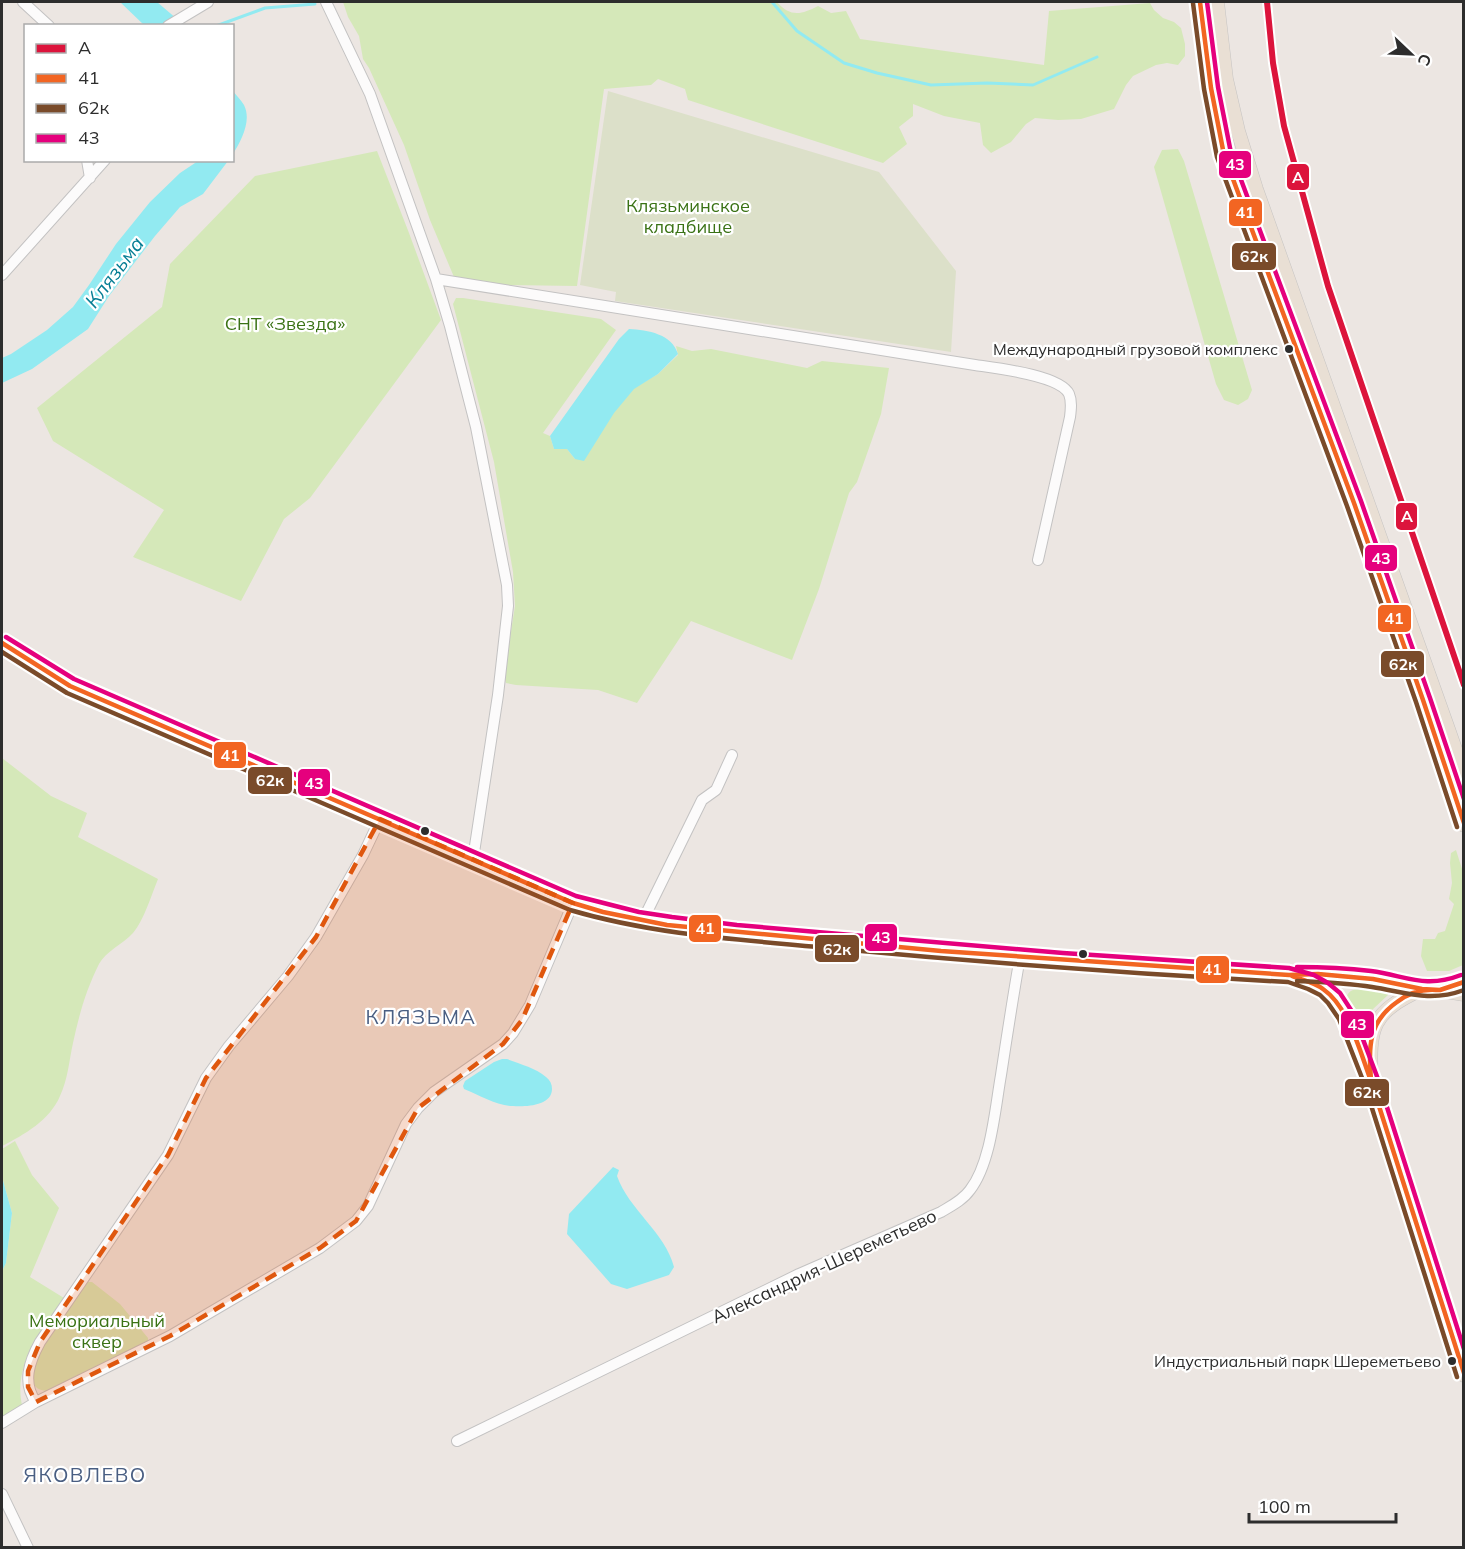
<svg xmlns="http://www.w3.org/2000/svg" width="1465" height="1549" font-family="Mulish,sans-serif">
	<rect width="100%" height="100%" fill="#ece6e2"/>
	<!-- green -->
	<path fill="#d5e8b9" d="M 343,2 L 777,2 C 790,17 801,15 818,6 L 831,13 L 846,11 L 860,39 L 1044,65 L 1049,11 L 1150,3 L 1154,10 L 1163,18 L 1174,22 L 1181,28 L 1185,44 L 1185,56 L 1178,65 L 1167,63 L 1156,65 L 1133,76 L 1126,85 L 1114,109 L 1081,119 L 1058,120 L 1035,118 L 1026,124 L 1011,142 L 991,153 L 983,145 L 980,123 L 944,116 L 913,104 L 913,116 L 899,127 L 907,144 L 883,163 L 688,100 L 685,89 L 658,79 L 651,85 L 604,89 L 577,286 L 508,285 L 454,277 L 430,220 L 404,145 L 369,68 L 363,59 L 359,36 L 348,17 Z
		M 1178,149 L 1184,161 L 1252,390 L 1248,399 L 1238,405 L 1224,400 L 1216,384 L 1154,167 L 1162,150 Z
		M 377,151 L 409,233 L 441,320 L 310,498 L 284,519 L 241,601 L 133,557 L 164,510 L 53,441 L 37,408 L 162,307 L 170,264 L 255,176 Z
		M 456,298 L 463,298 L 601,319 L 616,330 L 543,433 L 550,436 L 554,449 L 567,449 L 575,459 L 634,388 L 658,374 L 678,355 L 676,346 L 692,351 L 711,349 L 807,368 L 822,361 L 889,368 L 881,414 L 857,482 L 849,493 L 819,589 L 792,660 L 691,621 L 637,703 L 598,690 L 516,685 L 506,683 L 504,676 L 515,606 L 513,572 L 494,462 L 453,304 Z
		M 2,758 L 51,796 L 87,813 L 78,837 L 158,879 C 151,896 144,920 133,933 C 123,944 106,951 99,964 C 86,990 79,1015 73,1043 C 69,1061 68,1079 60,1096 C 50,1120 24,1135 2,1146 Z
		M 1456,850 L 1463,872 L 1463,965 L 1449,971 L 1427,971 L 1421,956 L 1423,939 L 1435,939 L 1438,933 L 1445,931 L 1454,904 L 1449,899 L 1452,883 L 1450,863 L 1451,853 Z
		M 1358,989 L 1386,991 L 1388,993 L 1388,995 L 1372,1010 L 1361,1034 L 1359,1033 L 1353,1012 L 1347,996 C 1349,991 1352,990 1358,989 Z
		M 15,1141 L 32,1175 L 59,1208 L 30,1277 L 64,1298 C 42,1330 13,1364 22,1405 L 2,1418 L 2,1271 L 6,1263 L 12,1213 L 2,1177 L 2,1149 Z
		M 87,1282 L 92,1282 L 120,1304 L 148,1338 L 148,1343 L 46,1391 C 41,1390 36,1389 34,1384 C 23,1364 75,1300 87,1282 Z"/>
	<!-- cemetery -->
	<path fill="#dce0c9" d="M 608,91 L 879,172 L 956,271 L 951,352 L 615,301 L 616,292 L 580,285 Z"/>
	<!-- water -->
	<path fill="#92eaf1" d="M 120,2 L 157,2 L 184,25 L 144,25 Z
		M 232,90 C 236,95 241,100 244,105 C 252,121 241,141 233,154 Z
		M 198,161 L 228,161 L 203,194 L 180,207 L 155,236 L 109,296 L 88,329 L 32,369 L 2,383 L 2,358 L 11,354 L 47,330 L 73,307 L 89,285 L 116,244 L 150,202 L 180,173 Z
		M 629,329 C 648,330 672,334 678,354 L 658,374 L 634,389 L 614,413 L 584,461 L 575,459 L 567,449 L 554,449 L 550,436 L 619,339 Z
		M 502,1059 L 507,1059 C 520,1064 536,1068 546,1077 C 550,1080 552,1084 552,1089 C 552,1106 525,1107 513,1106 C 497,1106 479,1095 464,1089 L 463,1086 L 465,1081 L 494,1062 Z
		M 613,1167 L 619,1170 L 617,1176 C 629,1210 665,1232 674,1267 L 669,1275 L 627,1289 L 611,1284 L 567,1234 L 569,1214 Z
		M 2,1177 L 12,1213 L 6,1263 L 2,1271 Z"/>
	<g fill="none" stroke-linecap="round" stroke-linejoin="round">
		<!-- stream -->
		<path stroke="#92eaf1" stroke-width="3" d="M 772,2 L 797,31 L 844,63 L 877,73 L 931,85 L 987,83 L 1033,85 L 1097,57
			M 216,26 L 265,8 L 315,4"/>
		<!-- minor casing -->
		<g stroke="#c3c2c2" stroke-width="12">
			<path id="minor" d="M 23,2 L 49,26
				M 326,2 L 370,94 L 436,279 L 450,326 L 476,427 L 507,585 L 508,606 L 498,695 L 473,859
				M 168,26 L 208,2
				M 87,160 L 90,178
				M 2,275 L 105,160
				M 436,279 L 975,365 C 995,368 1060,375 1069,394 C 1072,401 1071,409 1070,417 L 1038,560
				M 643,920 L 702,800 L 716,790 L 732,755
				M 36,1402 C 22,1383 29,1362 40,1342 L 168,1155 L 206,1078 L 229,1046 L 288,976 L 316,937 L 363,855 L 380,819
				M 2,1423 L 36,1402 L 170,1336 L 320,1248 L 356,1221 L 368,1206 L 406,1124 L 418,1108 L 434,1092 L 503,1044 L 513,1033 L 530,1005 L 573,903
				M 457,1441 L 799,1274 L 941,1212 C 951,1206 963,1200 970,1190 C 991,1163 995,1109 1001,1075 C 1007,1036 1013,996 1020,957
				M 2,1494 L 28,1548"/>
		</g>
		<!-- major casing -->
		<g stroke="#c6c4c3" stroke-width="15">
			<path id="major" d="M 1200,2 L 1211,88 L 1224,155 L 1354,503 L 1423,700 L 1464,825
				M 1217,2 L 1226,79 L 1238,131 L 1256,189 L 1448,729 L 1464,775
				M 2,643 L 70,686 L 573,903 C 657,929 745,933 833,941 C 982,955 1131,965 1281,974 L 1318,974 L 1373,979 L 1422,989 L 1440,990 L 1464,994
				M 1295,977 C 1304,980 1313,983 1322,988 C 1349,1005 1356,1043 1367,1071
				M 1422,989 C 1370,1013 1369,1027 1371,1081 L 1464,1375"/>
		</g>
		<!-- minor -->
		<use href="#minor" stroke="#fcfbfb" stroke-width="10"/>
		<!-- major -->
		<use href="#major" stroke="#e9dfd4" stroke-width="14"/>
		<!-- bus-1 casing -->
		<g stroke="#fff" stroke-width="9">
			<path id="bus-1" d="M 1200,2 L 1211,88 L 1224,155 L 1354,503 L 1423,700 L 1464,823
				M 2,643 L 70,686 L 573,903 L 603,912 L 667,925 L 941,951 L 1289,975 L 1318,974 L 1373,979 L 1422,989 L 1440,990 L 1464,982
				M 1292,976 C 1302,980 1314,982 1323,989 C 1349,1007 1360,1052 1371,1081
				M 1436,990 C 1421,989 1409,993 1397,1002 C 1367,1023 1369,1048 1371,1081 L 1464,1373"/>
		</g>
		<!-- bus-2 casing -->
		<g stroke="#fff" stroke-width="9">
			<path id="bus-2" d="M 1193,3 L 1204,89 L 1217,157 L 1347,506 L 1416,702 L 1457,827
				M 2,652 L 67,693 L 570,910 C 658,936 748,940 839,949 C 989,963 1138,974 1288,982 L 1308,989 L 1320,995 L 1328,1003 L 1339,1019 L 1364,1083 L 1457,1377
				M 1297,981 C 1322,982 1347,983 1372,987 C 1405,992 1429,1003 1464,990"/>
		</g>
		<!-- bus-3 casing -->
		<g stroke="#fff" stroke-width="9">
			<path id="bus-3" d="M 1207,2 L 1218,87 L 1231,153 L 1361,501 L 1430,698 L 1464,799
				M 6,637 L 74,679 L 576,896 L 639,912 L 672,917 L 737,925 L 1063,953 L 1289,968 L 1314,975 L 1328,983 L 1340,993 L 1353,1013 L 1378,1079 L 1464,1349
				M 1297,967 C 1322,967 1346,968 1371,971 C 1407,976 1425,989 1461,975"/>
		</g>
		<!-- bus-1 -->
		<use href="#bus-1" stroke="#f26522" stroke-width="4.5"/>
		<!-- bus-2 -->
		<use href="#bus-2" stroke="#7a4b2a" stroke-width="4.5"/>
		<!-- bus-3 -->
		<use href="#bus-3" stroke="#e5007d" stroke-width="4.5"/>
		<!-- rail-1 casing -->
		<g stroke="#fff" stroke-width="10">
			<path id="rail-1" d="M 1267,2 L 1273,63 L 1284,126 L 1328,286 L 1464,685"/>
		</g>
		<!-- rail-1 -->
		<use href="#rail-1" stroke="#dc143c" stroke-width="6"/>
	</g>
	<!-- marked area -->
	<path fill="#df570e" fill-opacity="0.2" stroke="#df570e" stroke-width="4.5" stroke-dasharray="12 8" stroke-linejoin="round" d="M 380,819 L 573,903 L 522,1020 L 503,1044 L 418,1108 L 356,1221 L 320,1248 L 170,1336 L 36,1402 L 28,1387 L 28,1371 L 40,1342 L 168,1155 L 206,1078 L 316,937 Z"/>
	<!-- markers -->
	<g fill="#2d2d2d" stroke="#fff" stroke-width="2">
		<circle cx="1289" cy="349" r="5"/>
		<circle cx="425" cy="831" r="5"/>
		<circle cx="1083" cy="954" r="5"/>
		<circle cx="1452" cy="1361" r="5"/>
	</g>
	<g text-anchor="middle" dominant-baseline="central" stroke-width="4.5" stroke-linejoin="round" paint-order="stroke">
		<!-- bus labels -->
		<g font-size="16" fill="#2d2d2d" stroke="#fff" text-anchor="end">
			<text x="1278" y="349">Международный грузовой комплекс</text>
			<text x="1441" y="1361">Индустриальный парк Шереметьево</text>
		</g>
		<!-- park labels -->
		<g font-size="18" fill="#3a7215" stroke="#fff">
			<text x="688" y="205">Клязьминское<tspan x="688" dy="21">кладбище</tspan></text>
			<text x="285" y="323">СНТ «Звезда»</text>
			<text x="97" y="1320">Мемориальный<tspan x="97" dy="21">сквер</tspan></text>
		</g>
		<!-- street labels -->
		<g font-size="18" fill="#2d2d2d" stroke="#fff">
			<text transform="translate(824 1266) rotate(-25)">Александрия-Шереметьево</text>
		</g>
		<!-- water labels -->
		<g font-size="20" font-style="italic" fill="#057d94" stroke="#fff">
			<text transform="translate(114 272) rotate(-53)">Клязьма</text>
		</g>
		<!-- neighbourhood labels -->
		<g font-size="20" letter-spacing="1.5" fill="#495e82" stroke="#fff">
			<text x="421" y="1016">КЛЯЗЬМА</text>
			<text x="85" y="1474">ЯКОВЛЕВО</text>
		</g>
	</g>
	<g stroke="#fff" stroke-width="2">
		<rect x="1218" y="150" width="34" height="29" rx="6" fill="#e5007d"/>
		<rect x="1286" y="163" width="24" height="28" rx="6" fill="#dc143c"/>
		<rect x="1228" y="198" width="35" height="29" rx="6" fill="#f26522"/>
		<rect x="1231" y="242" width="46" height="29" rx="6" fill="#7a4b2a"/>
		<rect x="1395" y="502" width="23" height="29" rx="6" fill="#dc143c"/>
		<rect x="1364" y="544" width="34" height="28" rx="6" fill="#e5007d"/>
		<rect x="1377" y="604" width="35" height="29" rx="6" fill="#f26522"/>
		<rect x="1380" y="650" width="45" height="28" rx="6" fill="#7a4b2a"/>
		<rect x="213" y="741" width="34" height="28" rx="6" fill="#f26522"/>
		<rect x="247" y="766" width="46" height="29" rx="6" fill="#7a4b2a"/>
		<rect x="297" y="768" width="34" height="29" rx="6" fill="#e5007d"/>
		<rect x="688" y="914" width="34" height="29" rx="6" fill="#f26522"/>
		<rect x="864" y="923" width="34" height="29" rx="6" fill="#e5007d"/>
		<rect x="814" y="934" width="46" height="29" rx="6" fill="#7a4b2a"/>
		<rect x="1195" y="955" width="35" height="29" rx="6" fill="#f26522"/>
		<rect x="1340" y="1010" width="35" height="29" rx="6" fill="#e5007d"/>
		<rect x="1344" y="1078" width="46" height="29" rx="6" fill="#7a4b2a"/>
	</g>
	<g font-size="16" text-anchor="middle" font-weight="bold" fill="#fff">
		<text x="1235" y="170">43</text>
		<text x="1298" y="183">A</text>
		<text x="1245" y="218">41</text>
		<text x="1254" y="262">62к</text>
		<text x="1407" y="522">A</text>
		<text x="1381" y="564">43</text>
		<text x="1394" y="624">41</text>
		<text x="1403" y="670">62к</text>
		<text x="230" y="761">41</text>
		<text x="270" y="786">62к</text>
		<text x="314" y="789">43</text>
		<text x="705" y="934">41</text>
		<text x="881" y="943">43</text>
		<text x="837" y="955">62к</text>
		<text x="1212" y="975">41</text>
		<text x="1357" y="1030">43</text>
		<text x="1367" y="1098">62к</text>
	</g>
	<!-- border -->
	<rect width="1465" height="1549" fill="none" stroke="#2d2d2d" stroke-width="6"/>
	<!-- legend -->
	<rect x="24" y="24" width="210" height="138" fill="#ffffff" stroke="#ababab" stroke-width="1.5"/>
	<rect x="36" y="44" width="30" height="9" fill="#dc143c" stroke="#ababab" stroke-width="1.5"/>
	<text x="78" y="54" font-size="18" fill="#2d2d2d">A</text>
	<rect x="36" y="74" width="30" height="9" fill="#f26522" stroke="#ababab" stroke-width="1.5"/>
	<text x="78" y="84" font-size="18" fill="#2d2d2d">41</text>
	<rect x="36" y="104" width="30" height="9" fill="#7a4b2a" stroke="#ababab" stroke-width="1.5"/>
	<text x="78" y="114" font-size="18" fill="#2d2d2d">62к</text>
	<rect x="36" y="134" width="30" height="9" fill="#e5007d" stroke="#ababab" stroke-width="1.5"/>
	<text x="78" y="144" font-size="18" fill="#2d2d2d">43</text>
	<!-- north arrow -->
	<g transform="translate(1411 54) rotate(113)" stroke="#ffffff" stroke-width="4.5" paint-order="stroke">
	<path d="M0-4.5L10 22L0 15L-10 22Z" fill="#2d2d2d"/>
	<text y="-9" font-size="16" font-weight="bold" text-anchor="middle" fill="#2d2d2d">С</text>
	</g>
	<!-- scale -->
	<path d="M1249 1513v9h147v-9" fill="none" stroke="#2d2d2d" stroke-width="3"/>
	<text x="1258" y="1513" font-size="18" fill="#2d2d2d" stroke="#ffffff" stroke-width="4.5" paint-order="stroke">100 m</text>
</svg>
